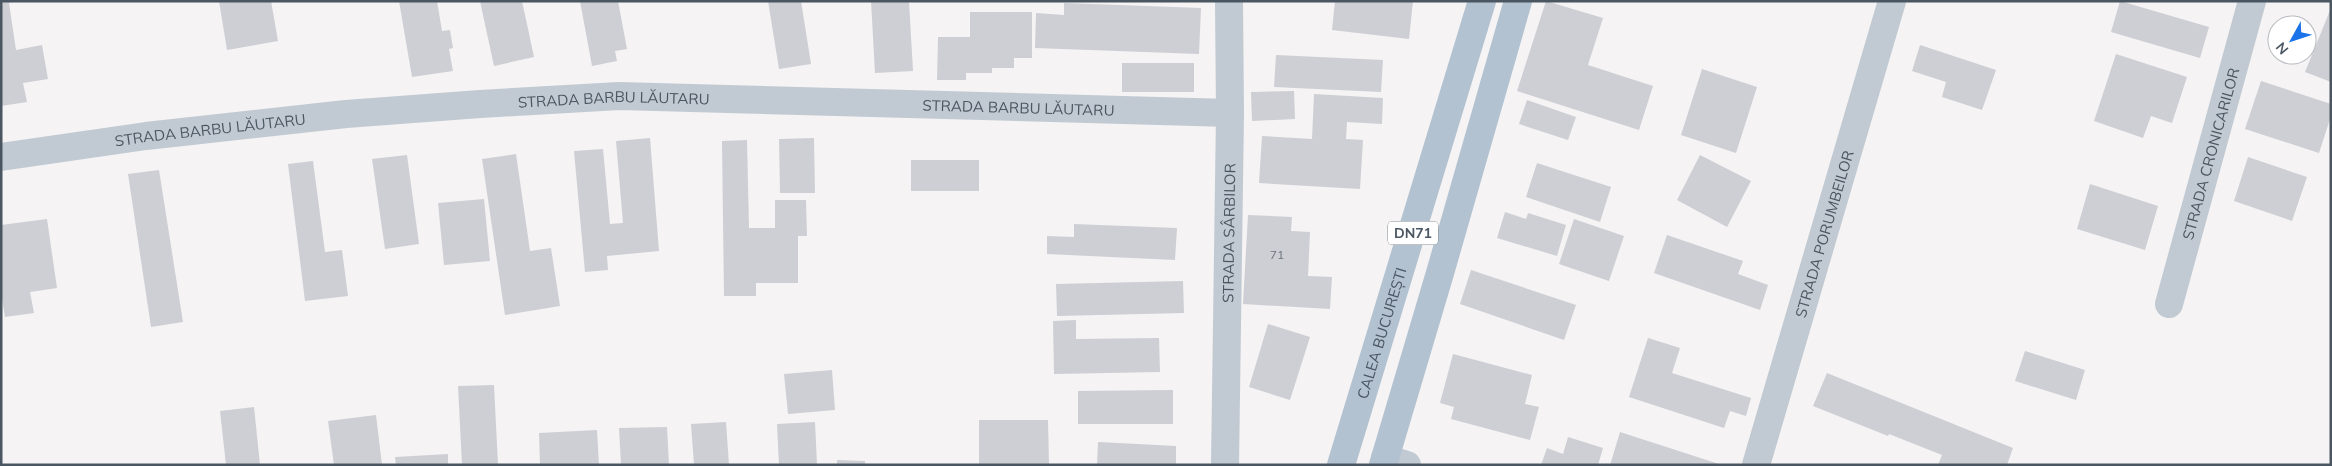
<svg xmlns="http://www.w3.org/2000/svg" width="2332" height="466" font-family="Mulish,sans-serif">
	<rect width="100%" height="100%" fill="#f5f3f3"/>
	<!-- building -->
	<path fill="#cdcfd5" d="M 1,1 L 16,1 L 9,3 L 16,50 L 42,45 L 48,79 L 23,83 L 27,102 L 1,106 Z
		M 219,1 L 271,1 L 278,41 L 227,50 Z
		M 399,1 L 437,1 L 442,31 L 450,30 L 453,48 L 449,49 L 453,71 L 412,77 Z
		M 480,1 L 522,1 L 534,57 L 494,66 Z
		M 580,1 L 618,1 L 627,49 L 615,51 L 617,61 L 592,66 Z
		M 768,1 L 801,1 L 811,64 L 779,69 Z
		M 871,1 L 909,1 L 913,71 L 875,73 Z
		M 1335,1 L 1413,1 L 1409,39 L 1332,30 Z
		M 1546,1 L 1603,18 L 1588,65 L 1653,86 L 1639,130 L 1517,91 Z
		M 2120,1 L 2209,27 L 2200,58 L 2111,32 Z
		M 1064,3 L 1201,8 L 1199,54 L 1035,48 L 1036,13 L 1064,15 Z
		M 2331,8 L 2331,82 L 2305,72 Z
		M 970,12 L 1032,12 L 1032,58 L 1014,58 L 1014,68 L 992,68 L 992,73 L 966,73 L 966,80 L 937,80 L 938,37 L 970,37 Z
		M 1920,45 L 1996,70 L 1982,110 L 1942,97 L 1946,82 L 1912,71 Z
		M 2116,54 L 2187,77 L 2172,123 L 2151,116 L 2143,138 L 2094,121 Z
		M 1276,55 L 1383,60 L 1381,92 L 1274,87 Z
		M 1122,63 L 1194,63 L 1194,92 L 1122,92 Z
		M 1702,69 L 1757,87 L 1736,153 L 1681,135 Z
		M 2261,81 L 2331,104 L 2331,116 L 2319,153 L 2245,129 Z
		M 1294,91 L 1295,119 L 1252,121 L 1251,92 Z
		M 1314,94 L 1383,98 L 1382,124 L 1347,122 L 1346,139 L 1363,140 L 1360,189 L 1259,183 L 1262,136 L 1312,139 Z
		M 1527,100 L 1576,117 L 1568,140 L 1519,124 Z
		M 650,138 L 659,251 L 607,256 L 608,270 L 585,272 L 574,151 L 603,149 L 610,224 L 623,223 L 616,141 Z
		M 814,138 L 815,193 L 780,193 L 779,139 Z
		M 747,140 L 749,228 L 775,228 L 775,200 L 806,200 L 807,236 L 798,236 L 798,283 L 756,283 L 756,296 L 724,296 L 722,141 Z
		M 516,154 L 530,251 L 551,248 L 560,306 L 505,315 L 482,159 Z
		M 407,155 L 419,244 L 385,249 L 372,159 Z
		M 1700,155 L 1751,181 L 1727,227 L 1677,200 Z
		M 2248,157 L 2307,177 L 2292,221 L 2234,201 Z
		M 911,160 L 979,160 L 979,191 L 911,191 Z
		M 313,161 L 325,252 L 342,250 L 348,296 L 305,301 L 288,164 Z
		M 1537,163 L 1611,187 L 1600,222 L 1526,197 Z
		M 159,170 L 183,322 L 151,327 L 128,174 Z
		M 2090,184 L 2158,206 L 2145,250 L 2077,229 Z
		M 484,199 L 490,261 L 444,265 L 438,203 Z
		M 1505,212 L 1526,219 L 1528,213 L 1566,225 L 1557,256 L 1497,238 Z
		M 1248,215 L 1292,217 L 1291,231 L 1310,232 L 1308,276 L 1332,277 L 1330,309 L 1243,304 Z
		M 47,219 L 57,288 L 30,292 L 34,313 L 5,317 L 1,292 L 1,225 Z
		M 1574,219 L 1624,236 L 1609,281 L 1559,264 Z
		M 1074,224 L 1177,228 L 1175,260 L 1047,254 L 1047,236 L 1074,237 Z
		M 1667,235 L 1743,261 L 1738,274 L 1768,285 L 1760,310 L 1654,273 Z
		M 1471,270 L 1576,305 L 1564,340 L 1460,304 Z
		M 1183,281 L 1184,313 L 1057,316 L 1056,284 Z
		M 1076,320 L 1076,339 L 1159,338 L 1160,372 L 1054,374 L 1053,321 Z
		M 1268,324 L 1310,337 L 1290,400 L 1249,387 Z
		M 1648,338 L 1680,348 L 1672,373 L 1751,398 L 1746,416 L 1730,411 L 1724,428 L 1629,397 Z
		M 2025,351 L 2085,370 L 2076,400 L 2015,381 Z
		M 1453,354 L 1532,375 L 1525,404 L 1539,407 L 1530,440 L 1451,419 L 1454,407 L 1440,403 Z
		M 832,370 L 835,410 L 788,414 L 784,374 Z
		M 1827,373 L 2013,448 L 2007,465 L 1938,465 L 1942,455 L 1889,434 L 1888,436 L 1813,406 Z
		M 494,385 L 498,465 L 462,465 L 458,386 Z
		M 1173,390 L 1173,424 L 1078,424 L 1078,391 Z
		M 254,407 L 260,465 L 226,465 L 220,411 Z
		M 376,415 L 382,465 L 334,465 L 328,421 Z
		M 979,420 L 1048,420 L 1049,465 L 979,465 Z
		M 726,422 L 729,465 L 694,465 L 691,424 Z
		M 815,422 L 817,465 L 779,465 L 777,424 Z
		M 667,427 L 669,465 L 621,465 L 619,428 Z
		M 597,430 L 599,465 L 540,465 L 539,433 Z
		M 1620,432 L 1719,464 L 1718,465 L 1610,465 Z
		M 1568,437 L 1603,448 L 1598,465 L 1541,465 L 1547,448 L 1563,454 Z
		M 1098,442 L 1176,446 L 1176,465 L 1097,465 Z
		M 448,454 L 448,465 L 396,465 L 395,457 Z
		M 837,460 L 865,461 L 865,465 L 837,465 Z"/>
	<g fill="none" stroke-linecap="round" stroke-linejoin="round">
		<!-- street -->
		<g stroke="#c1cad2" stroke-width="28">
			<path id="s1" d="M 1,157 L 146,136 L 346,114 L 480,104 L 619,96 L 1230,113"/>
			<path id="s2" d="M 2169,304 L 2252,1"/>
			<path d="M 1385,458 L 1407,465"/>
			<path id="s3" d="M 1225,465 L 1230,113 L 1229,1"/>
			<path id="s4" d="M 1756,465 L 1892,1"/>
		</g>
		<!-- primary -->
		<g stroke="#b3c2d1" stroke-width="28">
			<path id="s5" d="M 1341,465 L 1482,1"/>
			<path d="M 1383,465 L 1440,273 L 1518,1"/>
		</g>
	</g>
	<g text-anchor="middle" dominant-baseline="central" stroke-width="5" stroke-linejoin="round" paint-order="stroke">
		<!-- number labels -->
		<g font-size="12" fill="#6b747e">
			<text x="1277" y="254">71</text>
		</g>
		<!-- shield labels -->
		<rect fill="#fff" stroke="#808990" stroke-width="1" x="1388" y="221.5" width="50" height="23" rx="4"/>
		<g font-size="14" font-weight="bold" fill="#4a5661">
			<text x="1413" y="233">DN71</text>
		</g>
		<!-- street labels -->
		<g font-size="15" fill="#4a5661" stroke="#fff">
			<text stroke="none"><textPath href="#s1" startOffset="616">STRADA BARBU LĂUTARU</textPath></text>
			<text stroke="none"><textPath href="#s1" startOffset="1021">STRADA BARBU LĂUTARU</textPath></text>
			<text stroke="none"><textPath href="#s1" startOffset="211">STRADA BARBU LĂUTARU</textPath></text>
			<text stroke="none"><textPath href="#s2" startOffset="156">STRADA CRONICARILOR</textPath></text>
			<text stroke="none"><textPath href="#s3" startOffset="232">STRADA SÂRBILOR</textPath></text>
			<text stroke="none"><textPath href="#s4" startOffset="241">STRADA PORUMBEILOR</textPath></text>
			<text stroke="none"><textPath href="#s5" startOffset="138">CALEA BUCUREȘTI</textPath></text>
		</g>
	</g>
	<!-- border -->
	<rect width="2332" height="466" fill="none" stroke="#4a5661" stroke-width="5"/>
	<!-- north arrow -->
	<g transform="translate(2292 40) rotate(230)"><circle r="24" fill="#ffffff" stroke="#b7bbc0"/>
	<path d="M0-4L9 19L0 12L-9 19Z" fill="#1a73e8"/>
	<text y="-8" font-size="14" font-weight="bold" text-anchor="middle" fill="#4a5661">N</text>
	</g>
</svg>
